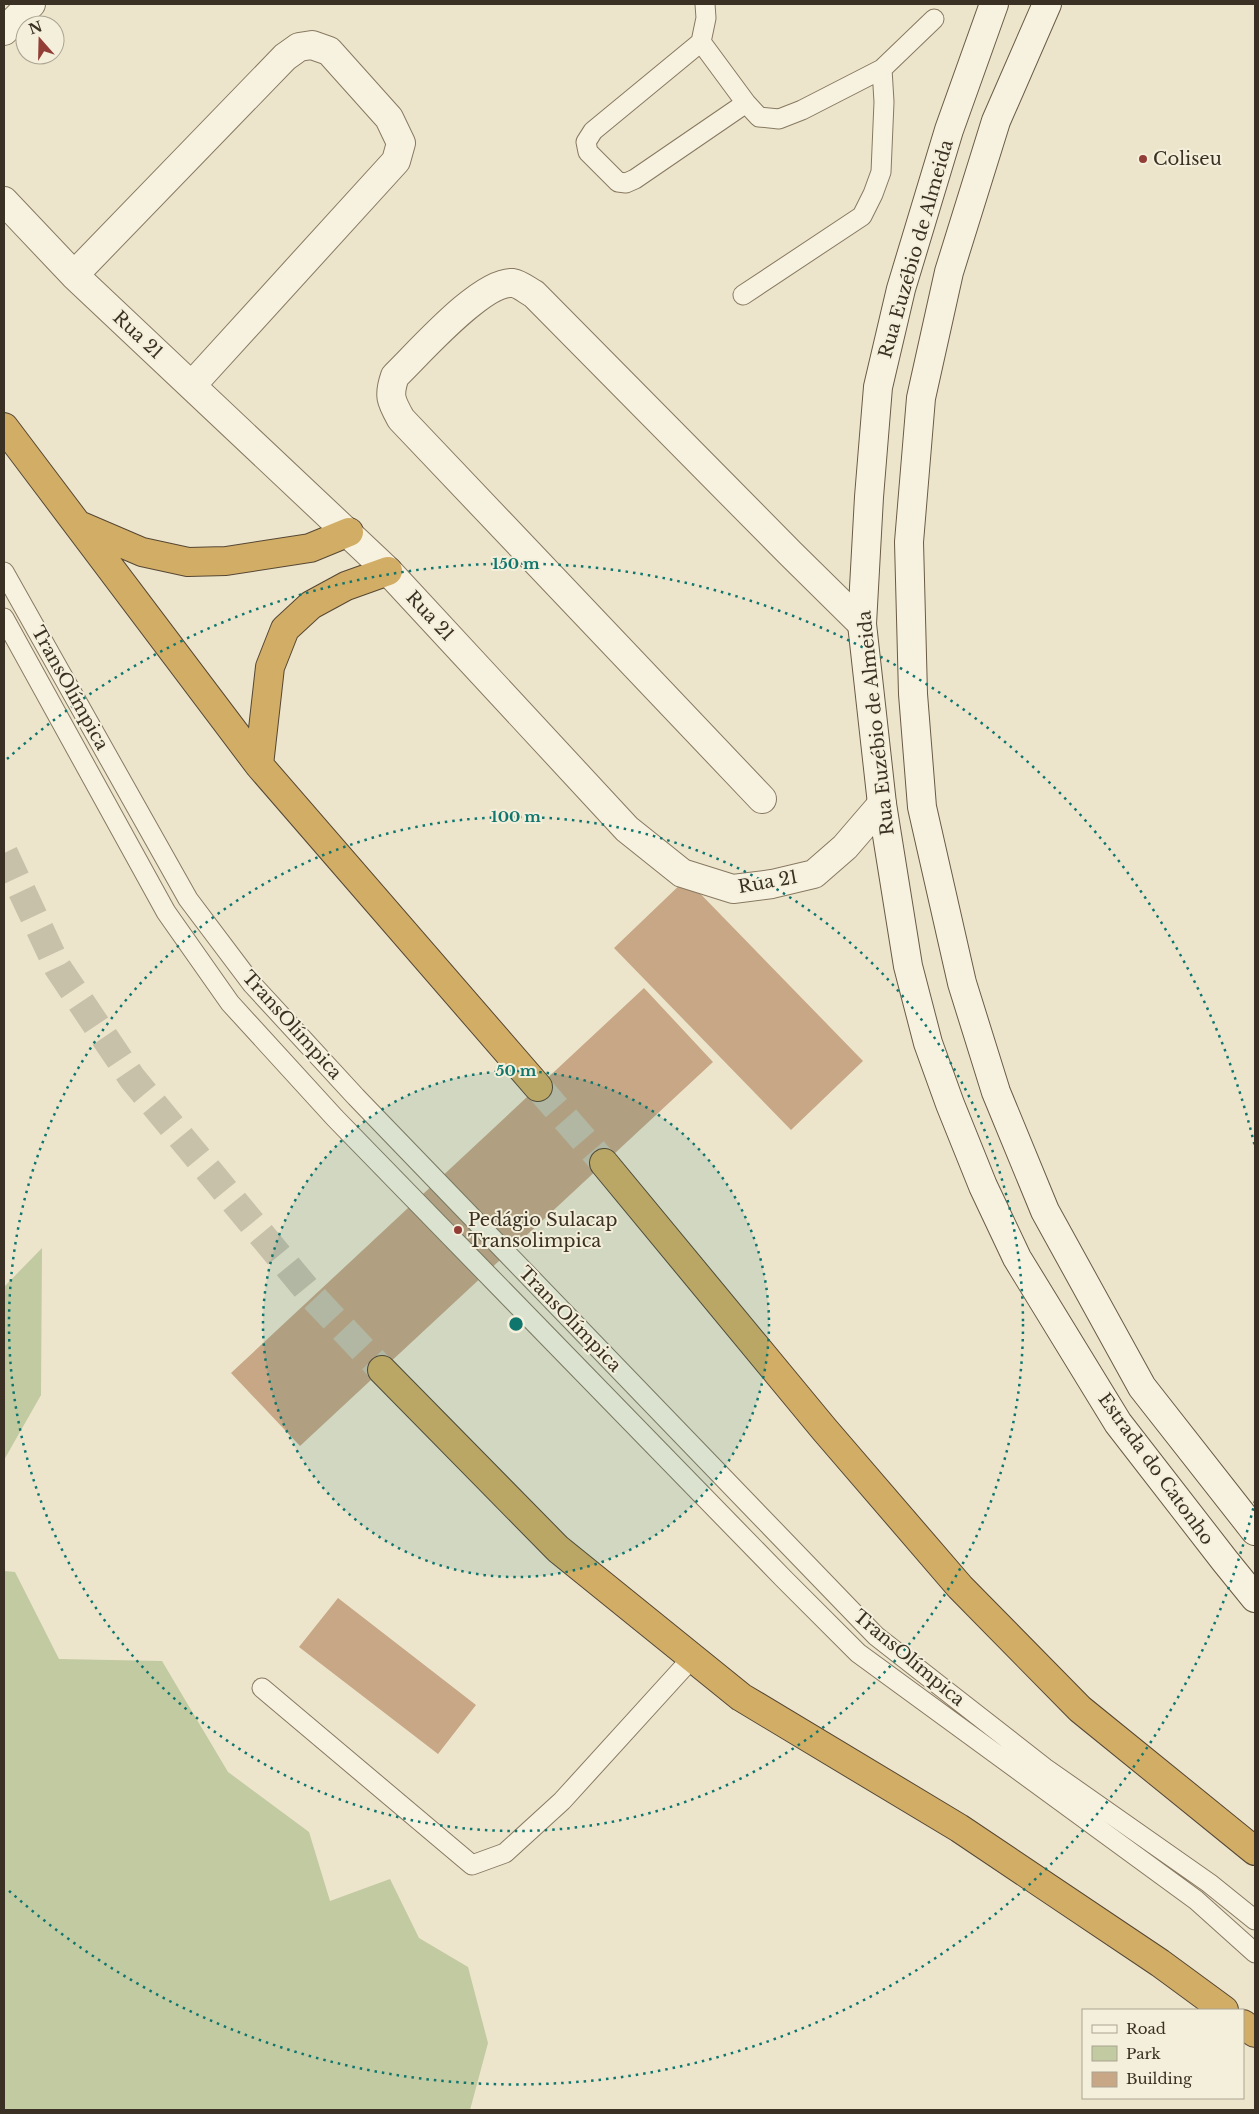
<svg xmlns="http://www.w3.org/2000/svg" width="1259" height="2114" font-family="'Libre Baskerville',serif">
	<rect width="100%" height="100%" fill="#ece5cc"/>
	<!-- green -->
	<path fill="#c1caa0" d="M 42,1248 L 41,1395 L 4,1460 L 4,1287 Z
		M 4,1571 L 15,1572 L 59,1659 L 162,1661 L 228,1772 L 309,1832 L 330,1901 L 390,1879 L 419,1938 L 468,1967 L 488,2043 L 470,2110 L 4,2110 Z"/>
	<!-- building -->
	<path fill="#c7a785" d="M 686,879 L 863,1061 L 791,1130 L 614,948 Z
		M 644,988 L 713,1062 L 300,1446 L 231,1373 Z
		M 338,1598 L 476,1705 L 438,1754 L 299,1647 Z"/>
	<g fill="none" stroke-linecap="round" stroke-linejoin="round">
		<!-- motorway-tunnel -->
		<path stroke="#c8c1aa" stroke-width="28" stroke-dasharray="28 14" stroke-linecap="butt" d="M 4,853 L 58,968 L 132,1078 L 313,1297 L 382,1370
			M 538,1087 L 604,1163"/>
		<!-- service casing -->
		<g stroke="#887961" stroke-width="21">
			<path id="service" d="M 705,4 L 706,18 L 701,42 L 746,103 L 759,117 L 779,119 L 802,110 L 882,69 L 934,19
				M 701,42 L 593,131 L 586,142 L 588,152 L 618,182 L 626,183 L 635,179 L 746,103
				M 743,295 L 862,216 L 873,194 L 881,172 L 884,102 L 882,69
				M 4,572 L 188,899 L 252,984 L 356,1097 L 876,1636 L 1045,1768 L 1209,1883 L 1255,1920
				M 4,618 L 166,912 L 230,1003 L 335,1118 L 784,1579 L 858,1653 L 1196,1900 L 1255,1953
				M 262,1688 L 472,1865 L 505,1853 L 562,1801 L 693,1657"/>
		</g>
		<!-- minor casing -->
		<g stroke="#887961" stroke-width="30">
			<path id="minor" d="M 4,31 L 31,4
				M 4,201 L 74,275 L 388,571 L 627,829 L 682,873 L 733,889 L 772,884 L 814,874 L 845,847 L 882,804
				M 74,275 L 285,57 L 299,47 L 312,45 L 329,51 L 389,118 L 401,143 L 396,161 L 192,385
				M 762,799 L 401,419 C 391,401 388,396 395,376 C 418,354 482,280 513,283 C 520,284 528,291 534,294 L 791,554 L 862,624"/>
		</g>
		<!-- secondary casing -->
		<g stroke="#6a5b44" stroke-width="30">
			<path id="secondary" d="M 994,4 L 949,130 L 901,289 L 878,387 L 869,497 L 862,624 L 882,804 L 908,966 L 928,1043 L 950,1104 L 983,1186 L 1017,1258 L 1118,1423 L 1225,1561 L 1255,1598
				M 1047,4 L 996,121 L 949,272 L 921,398 L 909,542 L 913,694 L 922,807 L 962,983 L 996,1092 L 1045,1211 L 1142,1387 L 1255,1531"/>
		</g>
		<!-- motorway casing -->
		<g stroke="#564734" stroke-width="30">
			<path id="motorway" d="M 4,427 L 259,765 L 538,1087
				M 79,525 L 142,552 L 188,562 L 226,561 L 310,548 L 349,532
				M 259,765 L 270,667 L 285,629 L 311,605 L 346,586 L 388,571
				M 604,1163 L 824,1429 L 960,1587 L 1080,1709 L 1255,1851
				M 382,1370 L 558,1549 L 741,1697 L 959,1828 L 1160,1963 L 1224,2010
				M 1243,2024 L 1255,2033"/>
		</g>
		<!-- service -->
		<use href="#service" stroke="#f7f2df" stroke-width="19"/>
		<!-- minor -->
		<use href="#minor" stroke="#f7f2df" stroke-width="28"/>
		<!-- secondary -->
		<use href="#secondary" stroke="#f7f2df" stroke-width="28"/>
		<!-- motorway -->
		<use href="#motorway" stroke="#d2ad65" stroke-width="28"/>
	</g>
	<!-- distance rings -->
	<circle cx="516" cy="1324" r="253" fill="#0f766e" fill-opacity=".12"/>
	<g fill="none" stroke="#0f766e" stroke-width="2.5" stroke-dasharray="2.5 5">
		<circle cx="516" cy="1324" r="253"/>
		<circle cx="516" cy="1324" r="507"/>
		<path d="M1255 1501A760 760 0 0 1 7 1889M7 759A760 760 0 0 1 1255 1147"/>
	</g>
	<!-- markers -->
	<g fill="#923e36" stroke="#f4efdb" stroke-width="2">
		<circle cx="1143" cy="159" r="5"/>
		<circle cx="458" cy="1230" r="5"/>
	</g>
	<g text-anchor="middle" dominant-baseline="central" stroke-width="4" stroke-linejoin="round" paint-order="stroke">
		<!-- poi labels -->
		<g font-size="18" fill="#3a3023" stroke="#f4efdb" text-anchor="start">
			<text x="1153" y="159">Coliseu</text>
			<text x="468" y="1220">Pedágio Sulacap<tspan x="468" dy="21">Transolimpica</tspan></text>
		</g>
		<!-- street labels -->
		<g font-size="18" fill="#3a3023" stroke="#f4efdb">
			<text transform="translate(916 249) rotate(-74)">Rua Euzébio de Almeida</text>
			<text transform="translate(138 335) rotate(43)">Rua 21</text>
			<text transform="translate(430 616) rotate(47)">Rua 21</text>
			<text transform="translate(70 688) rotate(61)">TransOlímpica</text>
			<text transform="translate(876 723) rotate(-96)">Rua Euzébio de Almeida</text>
			<text transform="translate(768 882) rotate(-10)">Rua 21</text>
			<text transform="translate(292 1025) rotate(48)">TransOlímpica</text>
			<text transform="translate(570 1319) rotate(46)">TransOlímpica</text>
			<text transform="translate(1156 1469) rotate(54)">Estrada do Catonho</text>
			<text transform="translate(909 1658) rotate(40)">TransOlímpica</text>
		</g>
	</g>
	<circle cx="516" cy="1324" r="8" fill="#0f766e" stroke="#f4efdb" stroke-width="2.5"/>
	<g font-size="15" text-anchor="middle" font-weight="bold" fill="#0f766e" stroke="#f4efdb" stroke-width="4" stroke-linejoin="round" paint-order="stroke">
		<text x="516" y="569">150 m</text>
		<text x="516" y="822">100 m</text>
		<text x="516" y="1076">50 m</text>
	</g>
	<!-- border -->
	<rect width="1259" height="2114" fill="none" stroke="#3a3023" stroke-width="10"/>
	<!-- legend -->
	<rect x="1082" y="2009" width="162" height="90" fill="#f4efdb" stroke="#aaa391"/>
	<rect x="1092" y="2025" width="25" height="8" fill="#f7f2df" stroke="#aaa391"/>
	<text x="1126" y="2034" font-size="15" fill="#3a3023">Road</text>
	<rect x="1092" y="2046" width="25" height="15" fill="#c1caa0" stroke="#aaa391"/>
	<text x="1126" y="2059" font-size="15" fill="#3a3023">Park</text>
	<rect x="1092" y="2072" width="25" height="15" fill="#c7a785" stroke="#aaa391"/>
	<text x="1126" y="2084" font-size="15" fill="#3a3023">Building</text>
	<!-- north arrow -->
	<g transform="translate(40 40) rotate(340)"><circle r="24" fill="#f4efdb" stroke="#aaa391"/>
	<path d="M0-4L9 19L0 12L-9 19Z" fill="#923e36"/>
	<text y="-8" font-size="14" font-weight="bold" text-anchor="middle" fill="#3a3023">N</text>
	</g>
</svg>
